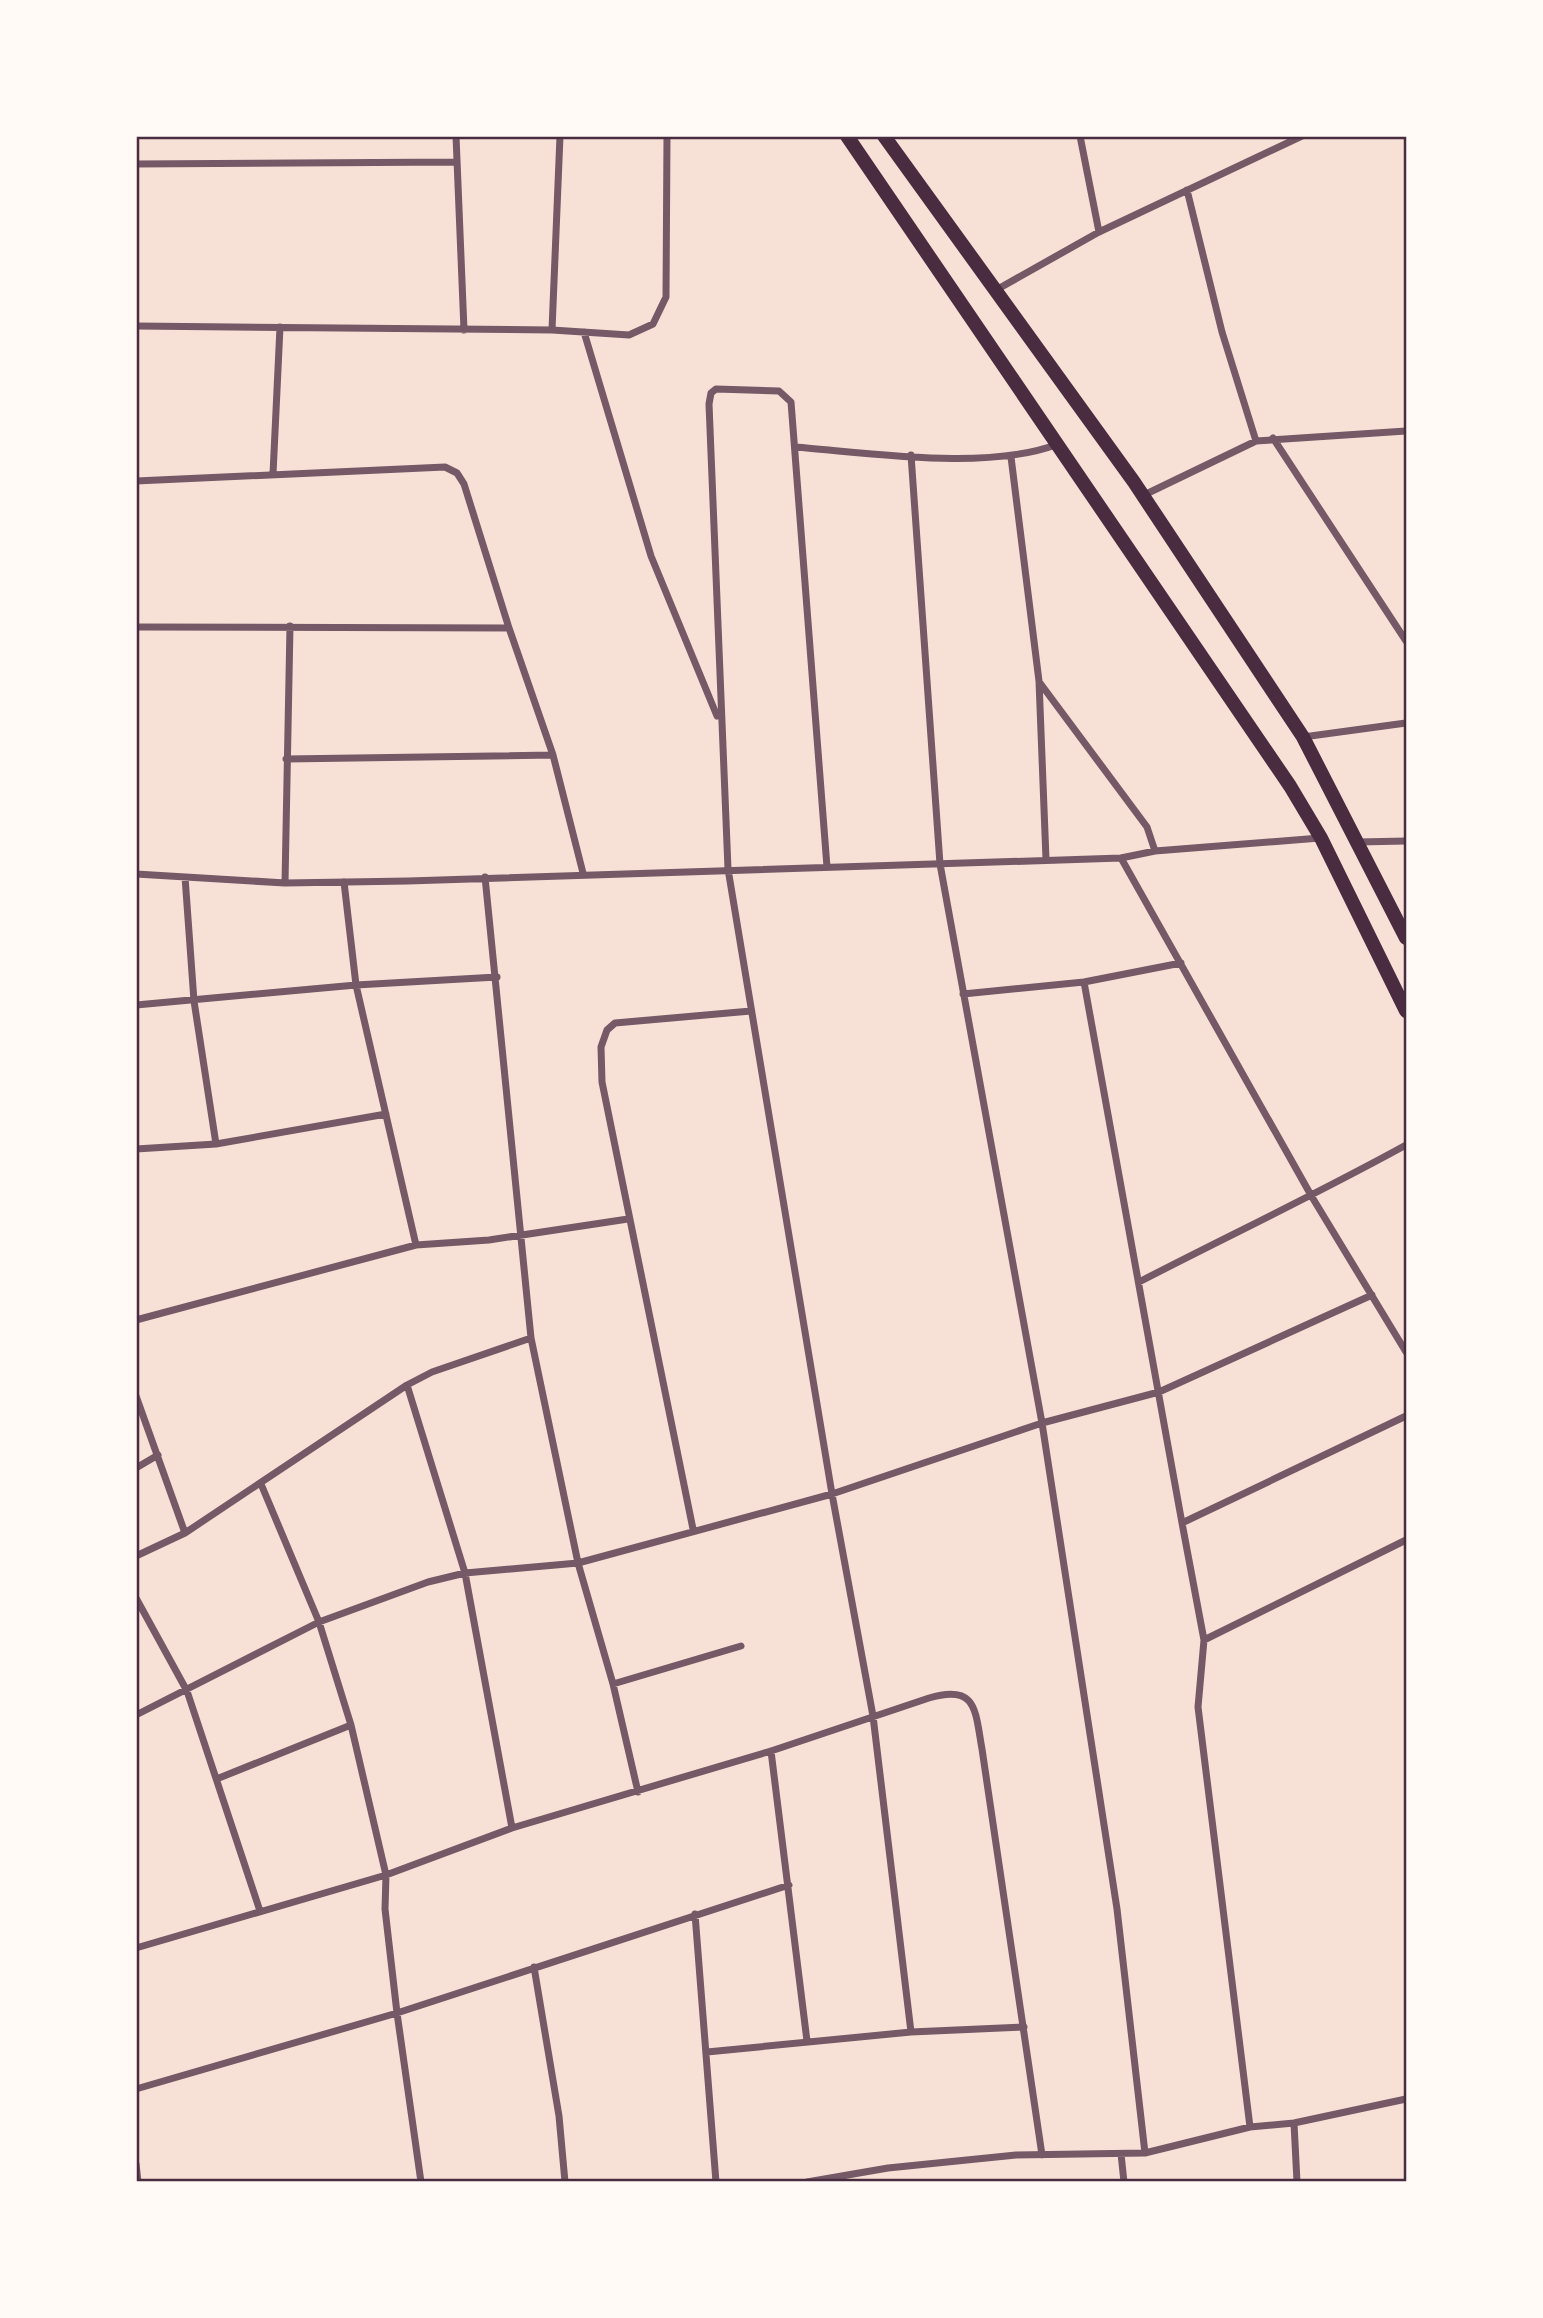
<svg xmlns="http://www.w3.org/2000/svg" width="1543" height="2318" font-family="'Source Serif 4',serif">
	<rect width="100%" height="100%" fill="#f7e1d7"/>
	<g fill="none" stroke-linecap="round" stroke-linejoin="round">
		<!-- minor -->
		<path stroke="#755966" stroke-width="7" d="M 456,136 L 464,330
			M 1080,136 L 1099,232
			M 136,164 L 456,162
			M 1187,190 L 1222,332 L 1256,441
			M 996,290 L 1099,232 L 1302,136
			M 136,326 L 552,330 L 629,335 L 653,324 L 666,297 L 667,136
			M 552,330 L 560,136
			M 584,332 L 651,556 L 717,716
			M 1273,438 L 1406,641
			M 795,447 C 871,453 989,471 1058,444
			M 911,455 L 940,864 L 1042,1423 L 1117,1909 L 1145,2153
			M 1011,457 L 1039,681 L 1046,859
			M 273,474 L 280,327
			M 136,481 L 445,467 L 457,473 L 464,484 L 509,628
			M 1144,495 L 1256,441 L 1406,431
			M 136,627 L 509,628 L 553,755 L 583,873
			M 1040,683 L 1147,827 L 1155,851
			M 1303,737 L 1406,723
			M 286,759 L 553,755
			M 1358,842 L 1406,841
			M 1121,858 L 1312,1197 L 1406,1352
			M 827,867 L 791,402 L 779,391 L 716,389 L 711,393 L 709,404 L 728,869 L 832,1494 L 873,1716 L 911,2032
			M 136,874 L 285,883 L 408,881 L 1121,858 L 1155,851 L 1320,838
			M 185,877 L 194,1001 L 216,1144
			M 485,877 L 531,1338 L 578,1563 L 613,1684 L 638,1792
			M 344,882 L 356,985 L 416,1245
			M 285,883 L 290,626
			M 1084,982 L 1182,1523
			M 963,994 L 1084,982 L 1181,963
			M 136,1005 L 356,985 L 497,977
			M 136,1149 L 216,1144 L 386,1114
			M 1139,1282 C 1228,1236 1319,1193 1406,1145
			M 136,1320 L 416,1245 L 489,1240 L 628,1219
			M 407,1385 L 465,1573 L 512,1828
			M 136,1396 L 185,1533
			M 136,1468 L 158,1455
			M 261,1484 L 319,1622 L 351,1725 L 386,1875 L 385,1909 L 397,2013 L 421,2182
			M 693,1529 L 602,1082 L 601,1047 L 607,1030 L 615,1023 L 751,1011
			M 136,1556 L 185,1533 L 407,1385 L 432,1372 L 531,1338
			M 136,1598 L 187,1691 L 260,1911
			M 1204,1640 L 1406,1540
			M 613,1684 L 741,1646
			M 136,1715 L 319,1622 L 428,1582 L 465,1573 L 578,1563 L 832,1494 L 1042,1423 L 1159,1392 L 1372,1295
			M 771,1751 L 807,2041
			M 219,1778 L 351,1725
			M 695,1914 L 716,2182
			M 136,1948 L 386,1875 L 512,1828 L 771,1751 L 929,1698 C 977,1684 975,1710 982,1749 L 1042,2155
			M 534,1967 L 559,2116 L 565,2182
			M 707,2052 L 911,2032 L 1024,2027
			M 136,2089 L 397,2013 L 789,1885
			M 1294,2123 L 1297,2182
			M 1250,2127 L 1198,1707 L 1204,1640 L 1182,1523 L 1406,1416
			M 1121,2154 L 1124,2182
			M 136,2164 L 138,2182
			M 807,2182 L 888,2168 L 1016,2155 L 1145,2153 L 1250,2127 L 1294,2123 L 1406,2099"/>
		<!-- primary -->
		<path stroke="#4a2c40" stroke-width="14" d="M 847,136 L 1290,786 L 1321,838 L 1406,1011
			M 884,136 L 1134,482 L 1303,737 L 1406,938"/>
	</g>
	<!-- border -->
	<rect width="1543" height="2318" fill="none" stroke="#fffaf5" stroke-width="276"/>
	<rect x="138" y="138" width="1267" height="2042" fill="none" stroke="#4a2c40" stroke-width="2.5"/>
</svg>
